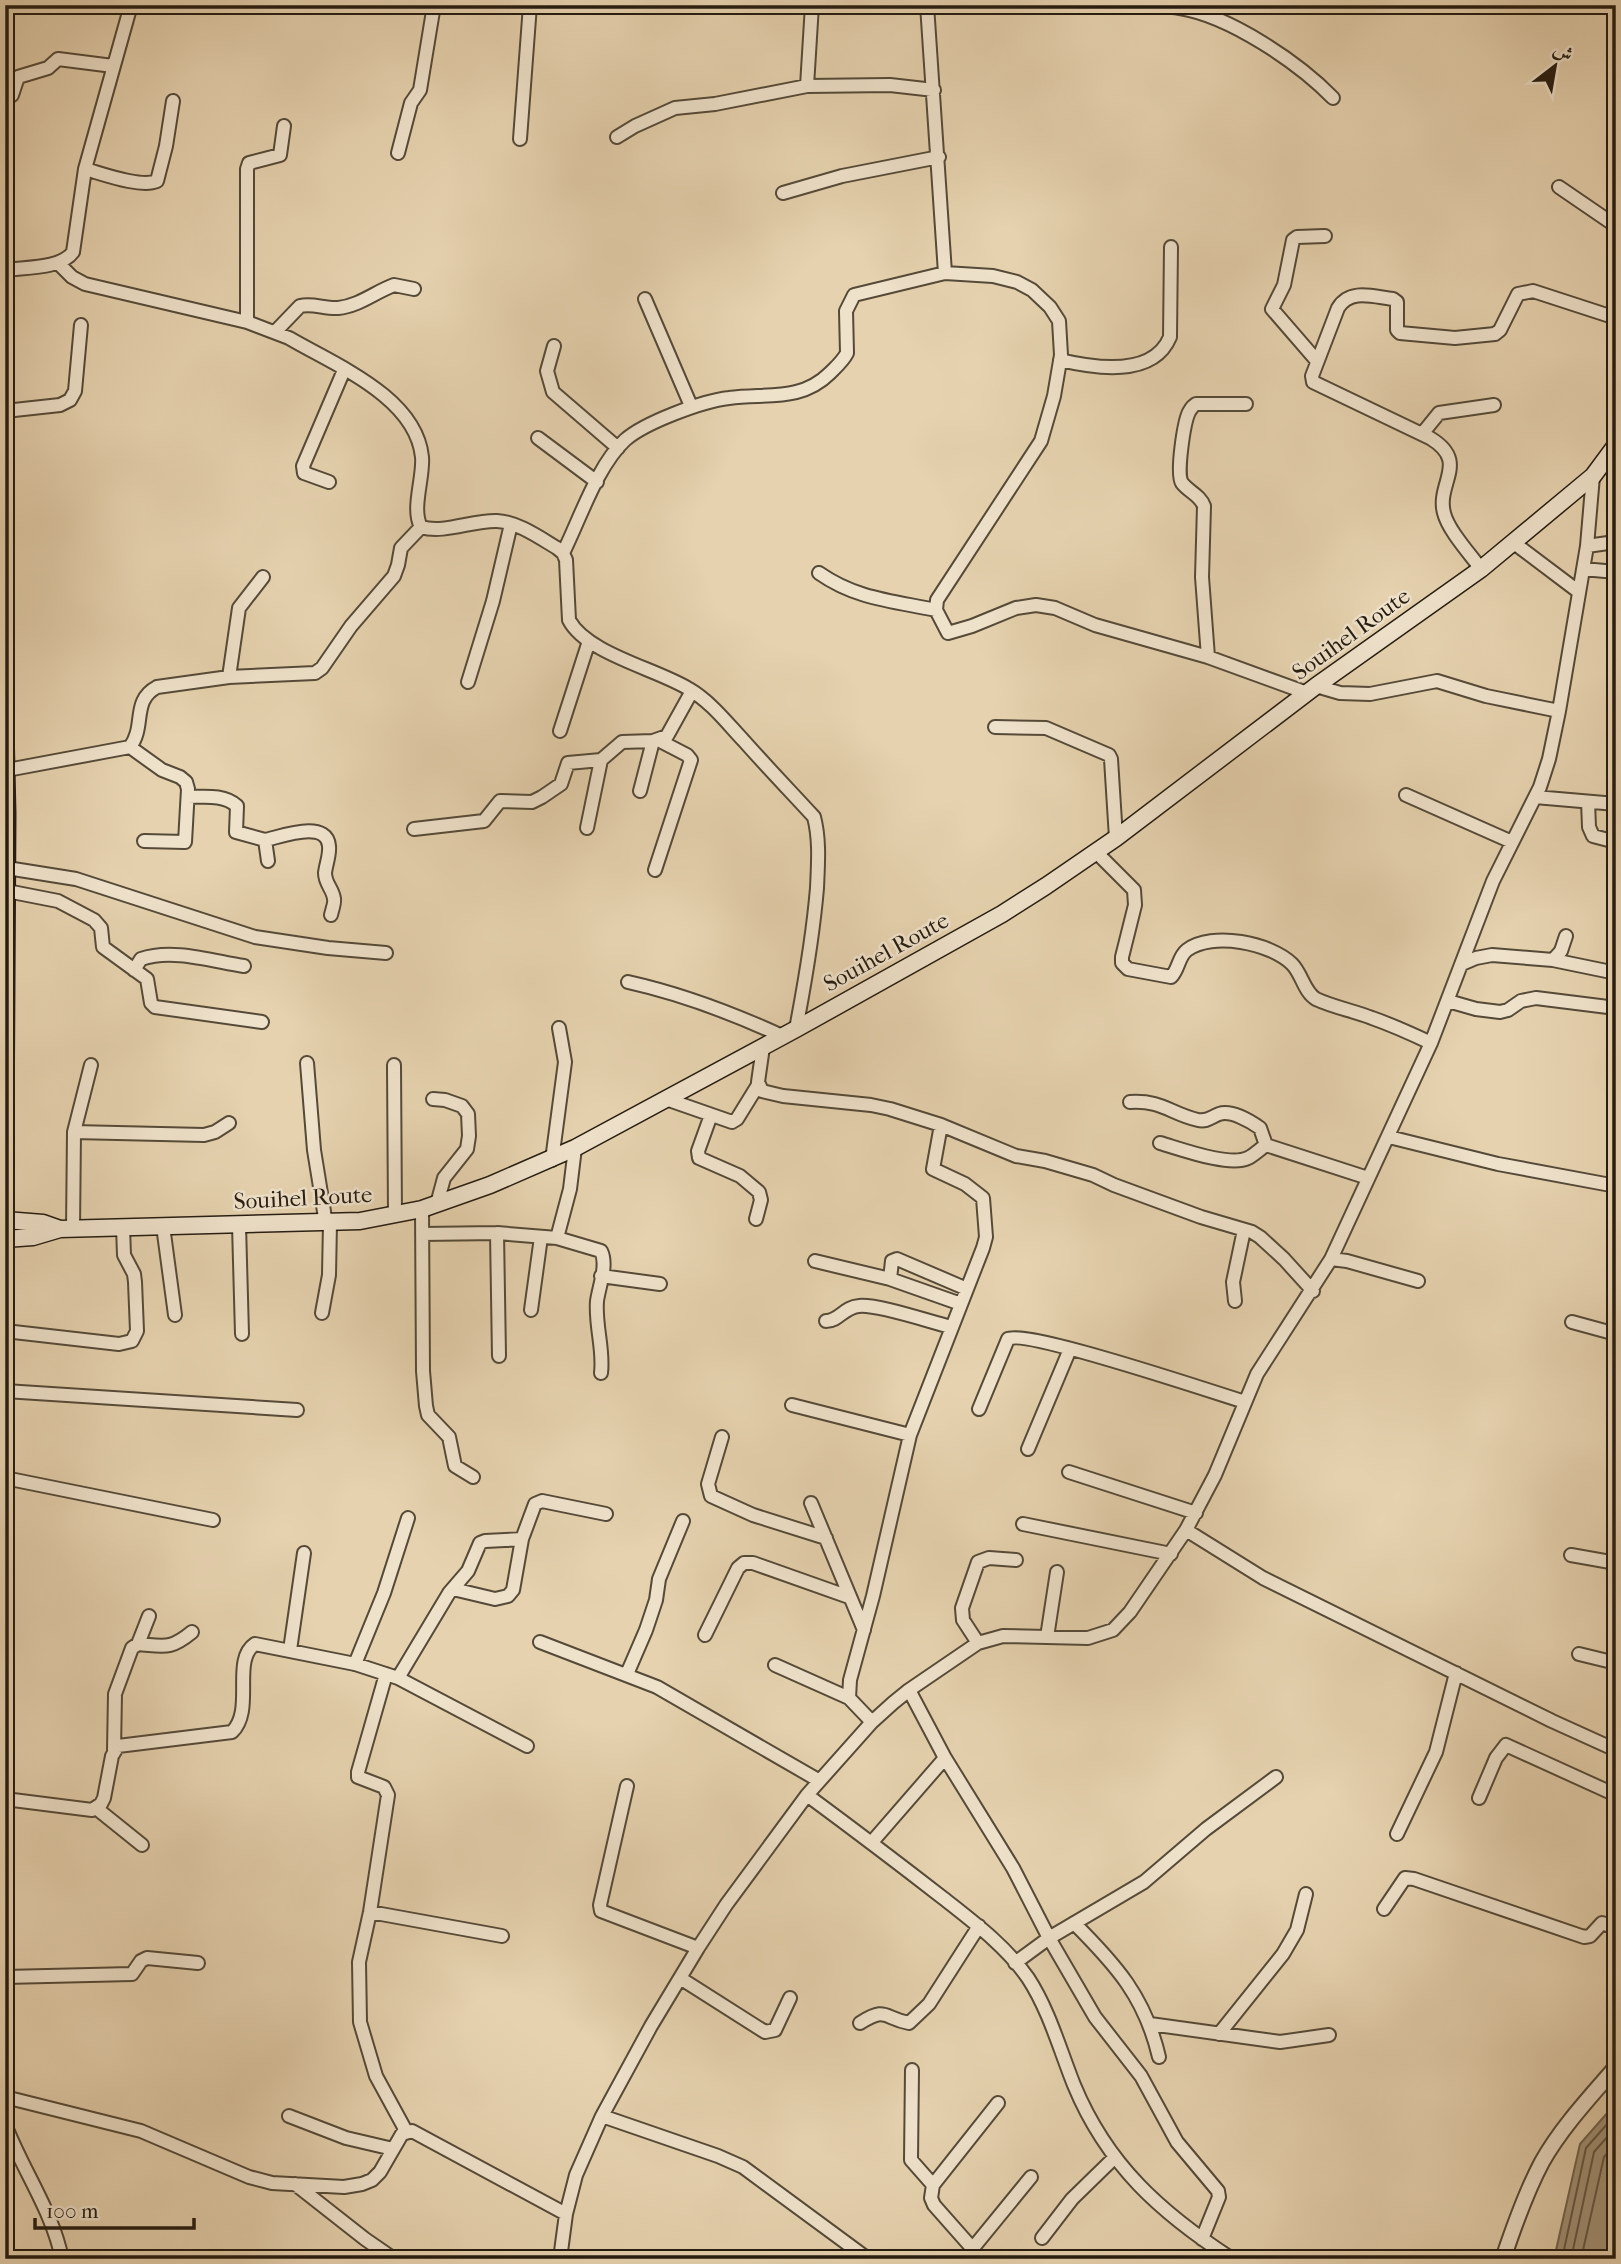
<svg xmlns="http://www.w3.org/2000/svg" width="1621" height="2264" font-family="'IM FELL French Canon',Amiri,serif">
	<rect width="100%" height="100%" fill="#e6d2af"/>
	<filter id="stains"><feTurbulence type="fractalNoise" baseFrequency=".00286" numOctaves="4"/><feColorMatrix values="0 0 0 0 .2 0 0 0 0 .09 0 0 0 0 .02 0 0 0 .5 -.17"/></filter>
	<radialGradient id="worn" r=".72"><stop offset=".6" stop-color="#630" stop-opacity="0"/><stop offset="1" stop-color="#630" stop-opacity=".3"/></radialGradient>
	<!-- water -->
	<path fill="#a49479" stroke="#71644f" stroke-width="2" d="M 1616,2103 L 1616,2259 L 1554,2259 L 1580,2144 Z"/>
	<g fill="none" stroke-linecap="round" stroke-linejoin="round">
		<!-- shore -->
		<path stroke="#645845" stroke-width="2" d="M 1562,2259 L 1586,2148 L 1616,2114
			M 1571,2259 L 1594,2152 L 1616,2127
			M 1581,2259 L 1604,2157 L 1616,2143"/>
		<!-- minor casing -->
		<g stroke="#554a38" stroke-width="16">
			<path id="minor" d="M 927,5 L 945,273 L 993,276 L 1017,282 L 1032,290 L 1050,307 L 1059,321 L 1061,355 L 1054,396 L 1041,441 L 937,600 L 936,610 L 948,633 L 972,626 L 1016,608 L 1036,605 L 1055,608 L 1095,625 L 1208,657 L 1307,693
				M 1142,5 C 1155,6 1168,6 1180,8 C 1230,16 1299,63 1333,98
				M 807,86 L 890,85 L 934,90
				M 5,100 L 12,95 L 18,77 L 48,68 L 58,59 L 113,66
				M 617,137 L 635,126 L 675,108 L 715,104 L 807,86 L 812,5
				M 520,139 L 530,5
				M 398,153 L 411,103 L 420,90 L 434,5
				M 85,169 C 103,174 141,188 157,181 L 166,146 L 173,101
				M 1559,187 L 1616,226
				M 783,193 L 842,176 L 939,157
				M 58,263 L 72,277 L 85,284 L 247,322 L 289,338 C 335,365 416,397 422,457 C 424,477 411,509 421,527 C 444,534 473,520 497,521 C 518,522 540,538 557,548 L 563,553 L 566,560 L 569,620 C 587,654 657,669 689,689 C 711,702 727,723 744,741 C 767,767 791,792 814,817 C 820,840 818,864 817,888 C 813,936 805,982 796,1029
				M 5,270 C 25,267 61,269 73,252 L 85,169 L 131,5
				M 645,299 L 691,406
				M 247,322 L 247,169 L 249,163 L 280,155 L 284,126
				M 275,332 L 300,306 C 313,303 325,309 338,308 C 359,306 375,292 394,285 L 414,289
				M 554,346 L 547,371 L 553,392 L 618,448
				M 1060,360 C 1094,368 1153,378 1170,337 L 1171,247
				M 1317,361 L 1272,309 L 1284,285 L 1293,240 L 1297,237 L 1325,236
				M 5,411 L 60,405 L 70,400 L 75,391 L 81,325
				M 1422,434 L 1439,413 L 1494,405
				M 538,438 L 597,482
				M 329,482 L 304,473 L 303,466 L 344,370
				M 1514,543 L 1579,592
				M 1587,546 L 1608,543 L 1616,538
				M 563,553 C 580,519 597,466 625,440 C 644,423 702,401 729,398 C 766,393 801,402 830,373 C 836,367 843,361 847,353 L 846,311 L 854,295 L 945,273
				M 1481,569 C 1470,554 1448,530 1444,513 C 1436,483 1470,462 1430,438 L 1313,382 L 1312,376 L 1338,308 C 1350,288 1374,297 1393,299 L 1397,302 L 1397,330 L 1400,333 L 1455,338 L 1495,334 L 1500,330 L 1518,294 L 1533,291 L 1616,318
				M 1583,569 L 1616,572
				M 819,573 C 856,599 893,601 936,610
				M 1208,657 L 1202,577 L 1204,506 C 1200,495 1189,492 1182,483 C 1176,474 1184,422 1189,412 C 1192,407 1192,407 1196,404 L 1246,404
				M 229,677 L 239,608 L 263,577
				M 468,682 L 493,601 L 511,524
				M 1316,686 L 1340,693 L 1370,694 L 1437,681 L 1486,696 L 1559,711
				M 995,727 L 1046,728 L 1109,755 L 1111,759 L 1116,838
				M 560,731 L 589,641
				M 130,747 L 162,770 L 180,777 L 186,782 L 188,789 L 185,842 L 144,841
				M 7,770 L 130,747 C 146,726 131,701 157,687 L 229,677 L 315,673 L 322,668 L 351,626 L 394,576 L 398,565 L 401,548 L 421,527
				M 640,791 L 653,741
				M 1406,795 L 1512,842
				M 188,797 C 204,797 224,794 237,806 L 236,832 L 265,840 L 268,861
				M 1535,797 L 1616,804
				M 1588,802 L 1589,827 L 1593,836 L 1616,842
				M 587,828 L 601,760
				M 414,829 L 484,821 L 500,801 L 532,802 L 542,797 L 561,784 L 568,763 L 601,760 L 622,742 L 653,741 L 667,736 L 692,691
				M 265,840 C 280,837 327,819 329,846 C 330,855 326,864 325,873 C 325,884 333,889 334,899 C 335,903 332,910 331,915
				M 1096,852 L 1134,890 L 1135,905 L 1122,957 L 1122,963 L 1128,969 L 1171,977 C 1179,969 1178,957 1187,950 C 1212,931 1271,943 1292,964 C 1302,974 1304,992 1316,999 C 1333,1007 1354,1011 1372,1018 C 1392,1025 1412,1034 1431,1043
				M 7,868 L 76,879 L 255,937 L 328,948 L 386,953
				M 655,870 L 691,760 L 687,755 L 658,740
				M 7,891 L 58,901 L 94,920 L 101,928 L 103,947 L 147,979 L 151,1003 L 155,1007 L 262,1022
				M 1553,960 L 1616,973
				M 1462,964 L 1476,958 L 1492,955 L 1553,960 L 1561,951 L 1566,936
				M 134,970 L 141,959 C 172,948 212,961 244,966
				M 628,982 C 682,994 732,1013 782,1036
				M 1448,1001 L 1476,1009 L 1500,1012 L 1508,1010 L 1521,1001 L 1536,998 L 1616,1008
				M 763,1047 L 758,1082 L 762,1091 L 783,1096 L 871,1105 L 890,1109 L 941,1125 L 1016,1156 L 1045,1161 L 1093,1175 L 1114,1185 L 1201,1217 L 1252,1232 L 1260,1237 L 1284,1259 L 1313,1291
				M 307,1063 L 314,1150 L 326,1224
				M 394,1065 L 395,1215
				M 433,1099 L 445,1100 L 462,1106 L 468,1114 L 469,1136 L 467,1149 L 444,1178 L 437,1204
				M 666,1099 L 732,1122 L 737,1119 L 758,1085
				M 1130,1102 C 1162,1100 1171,1114 1198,1120 C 1207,1122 1211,1117 1219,1114 C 1231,1110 1250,1121 1260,1128 L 1266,1145
				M 711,1115 L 698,1151 L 699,1158 L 740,1176 L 759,1192 L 761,1200 L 756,1219
				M 74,1132 L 204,1135 L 215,1132 L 229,1123
				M 1389,1137 L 1498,1164 L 1616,1186
				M 1160,1143 C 1181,1149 1229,1167 1248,1158 C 1254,1155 1260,1149 1266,1145 L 1368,1178
				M 552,1160 L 565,1062 L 559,1028
				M 422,1209 L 423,1371 L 426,1406 L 428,1415 L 449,1437 L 455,1466 L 473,1477
				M 239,1225 L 242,1334
				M 163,1226 L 175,1315
				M 73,1229 L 74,1132 L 91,1065
				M 497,1233 L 499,1356
				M 422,1234 L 497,1233 L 557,1238 L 601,1251 C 608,1265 599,1286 597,1301 C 595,1326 604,1349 601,1373
				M 557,1238 L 570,1189 L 575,1148
				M 1331,1259 L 1347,1261 L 1418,1281
				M 815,1261 L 890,1279
				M 601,1276 L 660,1284
				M 1235,1301 L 1233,1282 L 1244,1230
				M 961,1304 L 890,1279 L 892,1261 L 897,1259 L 967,1289
				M 531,1310 L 541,1237
				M 322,1313 L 329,1275 L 330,1223
				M 826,1321 C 839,1321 844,1307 859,1306 C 878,1304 930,1322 951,1327
				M 1572,1322 L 1616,1334
				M 5,1331 L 119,1344 L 132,1341 L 137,1331 L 135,1282 L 134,1274 L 124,1255 L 123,1227
				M 5,1391 L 297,1410
				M 792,1405 L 910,1435
				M 979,1409 L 1008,1339 C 1025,1329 1213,1392 1245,1402
				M 722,1437 L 708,1484 L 711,1496 L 753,1515 L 826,1538
				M 1028,1449 L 1070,1349
				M 1069,1472 L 1196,1513
				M 5,1478 L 213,1520
				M 811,1503 L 864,1630
				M 1023,1524 L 1171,1554
				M 1186,1530 L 1263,1578 L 1552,1721 L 1616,1750
				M 1571,1555 L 1616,1563
				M 453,1589 L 495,1599 L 508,1596 L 513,1590 L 522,1539
				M 705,1635 L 738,1568 L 744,1563 L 753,1563 L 849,1597
				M 1047,1637 L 1057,1572
				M 540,1642 L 657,1687 L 818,1780
				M 978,1643 L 963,1620 L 962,1608 L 978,1562 L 989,1558 L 1016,1560
				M 138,1644 L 149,1616
				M 290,1650 L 304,1553
				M 1579,1654 L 1616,1663
				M 355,1664 L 384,1593 L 408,1518
				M 775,1665 L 849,1698
				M 386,1674 L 358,1772 L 358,1777 L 384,1787 L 388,1795 L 370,1912 L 359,1962 L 360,2022 L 376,2076 L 406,2131
				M 627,1674 L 646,1630 L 656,1600 L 659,1579 L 683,1521
				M 398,1678 L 449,1593 L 468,1571 L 480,1543 L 485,1541 L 522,1539 L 535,1504 L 542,1501 L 606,1514
				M 872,1722 L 849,1698 L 850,1680 L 873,1596 L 910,1435 L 983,1248 L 986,1237 L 983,1198 L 965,1184 L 933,1169 L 941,1125
				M 114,1750 L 115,1694 L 132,1648 L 138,1644 C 165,1646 170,1650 192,1632
				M 945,1758 L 1013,1868 L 1049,1938 L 1015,1963
				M 627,1786 L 600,1905 L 601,1911 L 698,1948
				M 1479,1798 L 1496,1758 L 1506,1745 L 1616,1795
				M 5,1799 L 92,1810 L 101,1804 L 104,1798 L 112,1756 L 118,1746 L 232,1732 C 255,1710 231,1660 255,1644 L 355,1664 L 398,1678 L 527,1746
				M 96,1808 L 142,1845
				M 1397,1834 L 1436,1752 L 1456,1673
				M 872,1842 L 945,1758 L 909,1690
				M 1384,1909 L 1405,1878 L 1414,1879 L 1584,1937 L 1590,1936 L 1602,1923 L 1616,1928
				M 370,1912 L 502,1936
				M 1074,1923 C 1116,1965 1145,1997 1159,2057
				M 5,1977 L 132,1974 L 141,1961 L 147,1958 L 198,1963
				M 680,1978 L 765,2032 L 775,2030 L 790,1998
				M 860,2023 C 887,2006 883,2018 909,2023 L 929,2004 L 979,1926
				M 1150,2024 L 1280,2042 L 1329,2035
				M 1219,2034 L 1283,1954 L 1297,1930 L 1306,1894
				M 912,2070 L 911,2160 L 933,2185 L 931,2198 L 934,2205 L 972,2248
				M 5,2097 L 141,2131 L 249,2177 L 272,2183 L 344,2187 L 362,2184 L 372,2180 L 380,2172 L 402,2134 L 412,2131 L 566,2214
				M 289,2116 L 346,2138 L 393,2149
				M 602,2116 L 718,2156 L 743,2167 L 868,2259
				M 5,2124 C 22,2169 53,2212 62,2259
				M 295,2184 L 365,2239 L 394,2259
				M 933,2185 L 998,2103
				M 1042,2238 L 1072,2199 L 1114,2158
				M 1202,2239 L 1219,2197 L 1218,2191 L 1177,2142 L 1141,2076 L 1095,2017 L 1049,1938 L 1144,1882 L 1206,1829 L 1276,1777
				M 560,2259 L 566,2214 L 576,2175 L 602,2116 L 651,2026 L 698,1948 L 726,1905 L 807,1795
				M 964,2259 L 1031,2177
				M 1232,2259 C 1161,2213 1107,2165 1074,2085 C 1060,2050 1049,2010 1028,1978 C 1006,1946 972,1921 943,1898 C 898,1863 853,1829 807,1795 L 872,1722 L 893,1703 L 909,1690 L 978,1643 L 1003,1636 L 1088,1638 L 1113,1630 L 1130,1612 L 1186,1530 L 1215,1475 L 1257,1374 L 1331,1259 L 1431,1043 L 1493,881 L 1540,787 L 1549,759 L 1559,711 L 1587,546 L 1593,476"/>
		</g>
		<!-- tertiary casing -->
		<g stroke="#554a38" stroke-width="18">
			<path id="tertiary" d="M 1503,2259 C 1514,2226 1526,2192 1542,2162 C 1561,2128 1590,2097 1616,2067"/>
		</g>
		<!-- secondary casing -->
		<g stroke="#251c11" stroke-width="19">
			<path id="secondary" d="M 5,726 L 7,814 L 5,1146
				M 5,1220 L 43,1223 L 60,1229
				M 5,1239 L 33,1237 L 60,1229 L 360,1221 L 422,1209 L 490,1185 L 575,1148 L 796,1029 L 1002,914 L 1046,886 L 1116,838 L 1316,686 L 1481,569 L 1593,476 L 1616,445"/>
		</g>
		<!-- minor -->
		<use href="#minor" stroke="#efe2cb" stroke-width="12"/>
		<!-- tertiary -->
		<use href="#tertiary" stroke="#efe2cb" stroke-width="14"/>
		<!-- secondary -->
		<use href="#secondary" stroke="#efe2cb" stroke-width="16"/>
	</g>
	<g text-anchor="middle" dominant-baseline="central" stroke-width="5" stroke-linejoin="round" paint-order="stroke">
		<!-- street labels -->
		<g font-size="23" fill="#251c11" stroke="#efe2cb">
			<text transform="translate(1351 634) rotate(-36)">Souihel Route</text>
			<text transform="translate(886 952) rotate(-29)">Souihel Route</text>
			<text transform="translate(303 1198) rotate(-3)">Souihel Route</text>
		</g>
	</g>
	<!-- margin -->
	<rect width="1621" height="2264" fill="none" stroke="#e6d2af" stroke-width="28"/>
	<rect x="7" y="7" width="1607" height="2250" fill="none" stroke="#251c11" stroke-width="3.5"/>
	<rect x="14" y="14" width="1593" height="2236" fill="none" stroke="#251c11" stroke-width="2"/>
	<!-- north arrow -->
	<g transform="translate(1555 66) rotate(31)" stroke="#efe2cb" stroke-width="5" paint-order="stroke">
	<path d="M0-5L12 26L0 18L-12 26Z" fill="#251c11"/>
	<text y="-10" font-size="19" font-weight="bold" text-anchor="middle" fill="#251c11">ش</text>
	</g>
	<!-- scale -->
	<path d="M35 2218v10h159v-10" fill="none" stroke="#251c11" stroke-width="3.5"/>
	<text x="46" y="2218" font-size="21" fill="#251c11" stroke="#efe2cb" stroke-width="5" paint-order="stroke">100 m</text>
	<rect width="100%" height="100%" filter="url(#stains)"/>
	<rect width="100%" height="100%" fill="url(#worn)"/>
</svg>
